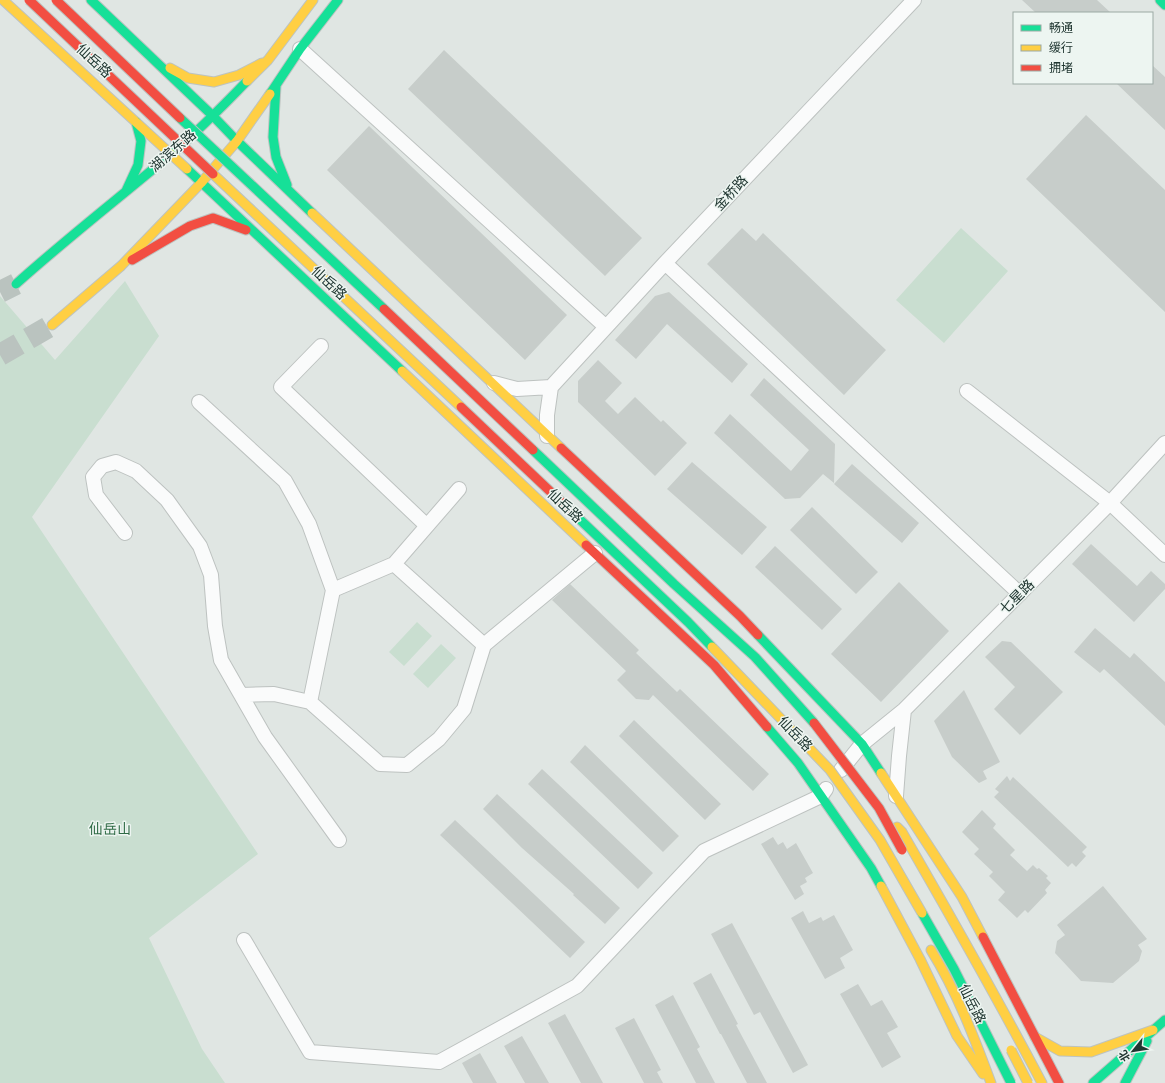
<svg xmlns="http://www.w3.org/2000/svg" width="1165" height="1083" font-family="Rubik,'Noto Sans SC',sans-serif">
	<rect width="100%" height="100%" fill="#e0e6e3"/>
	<!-- green -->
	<path fill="#c9ded0" d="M 961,228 L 1008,271 L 944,343 L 896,300 Z
		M 125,281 L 159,336 L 32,517 L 258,854 L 149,938 L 202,1049 L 225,1083 L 0,1083 L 0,296 L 55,360 Z
		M 417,622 L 432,636 L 404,666 L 389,652 Z
		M 441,644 L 456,658 L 428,688 L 413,674 Z"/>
	<!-- building -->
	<path fill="#c7cdca" d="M 1022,0 L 1097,0 L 1111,13 L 1036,13 Z
		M 444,50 L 642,238 L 605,276 L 408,89 Z
		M 1152,65 L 1165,77 L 1165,130 L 1116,83 L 1152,83 Z
		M 1086,115 L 1165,190 L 1165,312 L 1026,179 Z
		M 369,126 L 567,315 L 525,360 L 327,170 Z
		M 742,228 L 756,241 L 763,233 L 886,350 L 844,395 L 707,264 Z
		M 669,292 L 748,364 L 732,383 L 667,324 L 636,359 L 615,340 L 655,296 Z
		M 598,360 L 622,383 L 605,401 L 618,414 L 635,397 L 661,422 L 663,420 L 687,443 L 655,476 L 578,402 L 578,381 Z
		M 764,378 L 835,444 L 834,483 L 823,474 L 800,498 L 785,499 L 714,433 L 730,414 L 791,471 L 809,450 L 750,395 Z
		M 692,462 L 767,527 L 742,555 L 667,489 Z
		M 852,464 L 919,523 L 902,543 L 834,484 Z
		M 812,507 L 878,572 L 856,594 L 790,530 Z
		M 1091,544 L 1137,586 L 1151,571 L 1165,584 L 1165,589 L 1134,622 L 1072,564 Z
		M 775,546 L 842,609 L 822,630 L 755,567 Z
		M 899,582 L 949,631 L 881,702 L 831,654 Z
		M 570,584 L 639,650 L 636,653 L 677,692 L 680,689 L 769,774 L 753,791 L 653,695 L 649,700 L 636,699 L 617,680 L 626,671 L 552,600 Z
		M 1095,628 L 1130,658 L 1134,653 L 1165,682 L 1165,726 L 1104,669 L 1100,673 L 1074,652 Z
		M 1002,641 L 1011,642 L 1063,692 L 1020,735 L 994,709 L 1015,687 L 985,657 Z
		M 964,690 L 1000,762 L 983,771 L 987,779 L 979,783 L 952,757 L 934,721 Z
		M 634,720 L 721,804 L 705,820 L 619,736 Z
		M 585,745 L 679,836 L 663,852 L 570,762 Z
		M 542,769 L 653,873 L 638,889 L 528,784 Z
		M 1007,776 L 1010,781 L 1013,777 L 1087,847 L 1082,852 L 1086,856 L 1076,867 L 1072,863 L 1068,867 L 994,797 L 999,792 L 995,789 Z
		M 497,794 L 620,908 L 605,924 L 573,895 L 574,894 L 522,848 L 483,809 Z
		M 982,810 L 996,824 L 993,828 L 1015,850 L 1010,855 L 1027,871 L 1033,865 L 1037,869 L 1039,868 L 1048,876 L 1046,878 L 1051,883 L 1045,890 L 1047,893 L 1028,913 L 1025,910 L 1017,918 L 998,900 L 1005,892 L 989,876 L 993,872 L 974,854 L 979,849 L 962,832 Z
		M 455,820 L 585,942 L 570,958 L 440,835 Z
		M 773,837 L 778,845 L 783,842 L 787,849 L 796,843 L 813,873 L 805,878 L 807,882 L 800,886 L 804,894 L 795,900 L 761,844 Z
		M 1103,886 L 1147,939 L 1138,945 L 1142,951 L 1139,961 L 1113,983 L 1081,981 L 1055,953 L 1057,941 L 1065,935 L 1057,925 Z
		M 803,911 L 809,923 L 821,917 L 823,921 L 834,915 L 853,950 L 840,958 L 845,968 L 825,979 L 791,918 Z
		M 732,923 L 808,1065 L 793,1073 L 760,1012 L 754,1015 L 711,934 Z
		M 711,973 L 738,1024 L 736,1025 L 767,1083 L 747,1083 L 721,1034 L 720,1034 L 693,983 Z
		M 858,984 L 871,1006 L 882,1000 L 898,1027 L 887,1033 L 901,1057 L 882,1068 L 840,994 Z
		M 673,995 L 700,1047 L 697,1049 L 715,1083 L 696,1083 L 655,1005 Z
		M 565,1014 L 603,1083 L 581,1083 L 548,1023 Z
		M 634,1018 L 661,1070 L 657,1072 L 663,1083 L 644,1083 L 615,1028 Z
		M 522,1036 L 549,1083 L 525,1083 L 504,1046 Z
		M 480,1053 L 497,1083 L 473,1083 L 462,1063 Z"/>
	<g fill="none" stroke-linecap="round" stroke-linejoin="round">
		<!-- primary-tunnel -->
		<path stroke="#bac3bf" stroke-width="22" stroke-dasharray="22 11" stroke-linecap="butt" d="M 0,292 L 16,284
			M 0,355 L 52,325"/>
		<!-- street casing -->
		<g stroke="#bdc2c0" stroke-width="16">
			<path id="street" d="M 300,49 L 606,327
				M 665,263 L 1020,594
				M 321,346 L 281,387 L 427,526
				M 494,383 L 517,389 L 551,387
				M 551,387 L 665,263 L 914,0
				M 967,391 L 1110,503 L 1165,555
				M 199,402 L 285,481 L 309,524 L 333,590 L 310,702 L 380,764 L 407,765 L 439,739 L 464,709 L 484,645 L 595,553
				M 547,436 L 547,415 L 551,387
				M 125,533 L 96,495 L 93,477 L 102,466 L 116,462 L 136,471 L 167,500 L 200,546 L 211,575 L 215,626 L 221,660 L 265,737 L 339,840
				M 394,564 L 484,645
				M 333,590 L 394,564 L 459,489
				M 241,695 L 274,694 L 310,702
				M 841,770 L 862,744 L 904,710 L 1110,503 L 1165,443
				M 896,796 L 899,756 L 904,710
				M 244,940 L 310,1052 L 439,1062 L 577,986 L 704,851 L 821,796 L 826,789"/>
		</g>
		<!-- fast casing -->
		<g stroke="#bdc3c0" stroke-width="11">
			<path id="fast" d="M 91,0 L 213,116 L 237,141 L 312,213
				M 1160,0 L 1165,5
				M 276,86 L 273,137 L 276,157 L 287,185
				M 270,94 L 300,49 L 338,0
				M 187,169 L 402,371
				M 126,191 L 138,165 L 141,141 L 136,122
				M 16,284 C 66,239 119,198 170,155 C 197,132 222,107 247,81
				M 758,635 L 862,744 L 881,773
				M 767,727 L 798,763 L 871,868 L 881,886
				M 1093,1083 L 1165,1020
				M 1125,1083 L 1147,1041"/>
		</g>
		<!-- slow casing -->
		<g stroke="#bdc3c0" stroke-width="11">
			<path id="slow" d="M 3,0 L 187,169
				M 170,68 L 188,78 L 214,82 L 239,75 L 262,63
				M 247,81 L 268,60 L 313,0
				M 312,213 L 561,448
				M 52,325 L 121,266 L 201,183 L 237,141 L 270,94
				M 402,371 L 586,545
				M 881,773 L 962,897 L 983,937
				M 897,827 L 902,832 C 950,915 997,998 1042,1083
				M 881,886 L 920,959 L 957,1036 L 983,1074
				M 931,950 C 957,992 974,1037 991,1083
				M 1035,1037 L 1060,1051 L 1091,1052 L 1153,1030"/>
		</g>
		<!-- jam casing -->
		<g stroke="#bdc3c0" stroke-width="11">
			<path id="jam" d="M 132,260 L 190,226 L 213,218 L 246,230
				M 561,448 L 740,616 L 758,635
				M 586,545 L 714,665 L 767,727
				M 983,937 L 1059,1083"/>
		</g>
		<!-- street -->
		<use href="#street" stroke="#fafbfb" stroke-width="14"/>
		<!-- fast -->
		<use href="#fast" stroke="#16e098" stroke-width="9"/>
		<!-- slow -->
		<use href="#slow" stroke="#ffcf43" stroke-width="9"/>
		<!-- jam -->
		<use href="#jam" stroke="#f24e42" stroke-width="9"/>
		<!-- fast-bridge casing -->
		<g stroke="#bbc3c0" stroke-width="11" stroke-linecap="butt">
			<path id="fast-bridge" d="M 180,118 L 384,309
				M 533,450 L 674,584 L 755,657 L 814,723
				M 573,513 L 688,622 L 712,647
				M 922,913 L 954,969 L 1011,1083"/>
		</g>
		<!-- slow-bridge casing -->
		<g stroke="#bbc3c0" stroke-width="11" stroke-linecap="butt">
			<path id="slow-bridge" d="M 213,174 L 461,407
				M 712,647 L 830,770 L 880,840 L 922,913
				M 1011,1050 L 1028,1083"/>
		</g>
		<!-- jam-bridge casing -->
		<g stroke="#bbc3c0" stroke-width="11" stroke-linecap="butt">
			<path id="jam-bridge" d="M 29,0 L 213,174
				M 56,0 L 180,118
				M 384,309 L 533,450
				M 461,407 L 573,513
				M 814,723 L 879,808 L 902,850"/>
		</g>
		<!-- fast-bridge -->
		<use href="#fast-bridge" stroke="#16e098" stroke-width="9"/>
		<!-- slow-bridge -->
		<use href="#slow-bridge" stroke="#ffcf43" stroke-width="9"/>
		<!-- jam-bridge -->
		<use href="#jam-bridge" stroke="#f24e42" stroke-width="9"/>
	</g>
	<g text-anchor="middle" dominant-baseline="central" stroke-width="3" stroke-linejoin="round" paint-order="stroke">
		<!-- street labels -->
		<g font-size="14" fill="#203631" stroke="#edf5f1">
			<text transform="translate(94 61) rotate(43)">仙岳路</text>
			<text transform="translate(173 151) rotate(-41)">湖滨东路</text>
			<text transform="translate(731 193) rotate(-47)">金桥路</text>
			<text transform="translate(329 283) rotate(43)">仙岳路</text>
			<text transform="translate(565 506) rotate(43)">仙岳路</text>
			<text transform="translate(1017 597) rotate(-45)">七星路</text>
			<text transform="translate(795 734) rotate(46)">仙岳路</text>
			<text transform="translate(972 1004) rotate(63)">仙岳路</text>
		</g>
		<!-- park labels -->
		<g font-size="14" fill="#2e6a45" stroke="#edf5f1">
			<text x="110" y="829">仙岳山</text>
		</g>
	</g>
	<!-- legend -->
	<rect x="1013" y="12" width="140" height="72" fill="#edf5f1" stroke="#9ba9a4"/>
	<rect x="1021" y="25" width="20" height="6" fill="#16e098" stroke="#9ba9a4"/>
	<text x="1049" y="32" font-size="12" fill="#203631">畅通</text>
	<rect x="1021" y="45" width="20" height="6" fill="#ffcf43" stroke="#9ba9a4"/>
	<text x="1049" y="52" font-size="12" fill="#203631">缓行</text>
	<rect x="1021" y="65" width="20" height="6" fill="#f24e42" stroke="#9ba9a4"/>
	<text x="1049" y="72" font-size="12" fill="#203631">拥堵</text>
	<!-- north arrow -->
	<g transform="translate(1133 1051) rotate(240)" stroke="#edf5f1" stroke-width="3" paint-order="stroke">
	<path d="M0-3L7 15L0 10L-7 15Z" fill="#203631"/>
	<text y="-6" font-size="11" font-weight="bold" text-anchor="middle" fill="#203631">北</text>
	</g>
</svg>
